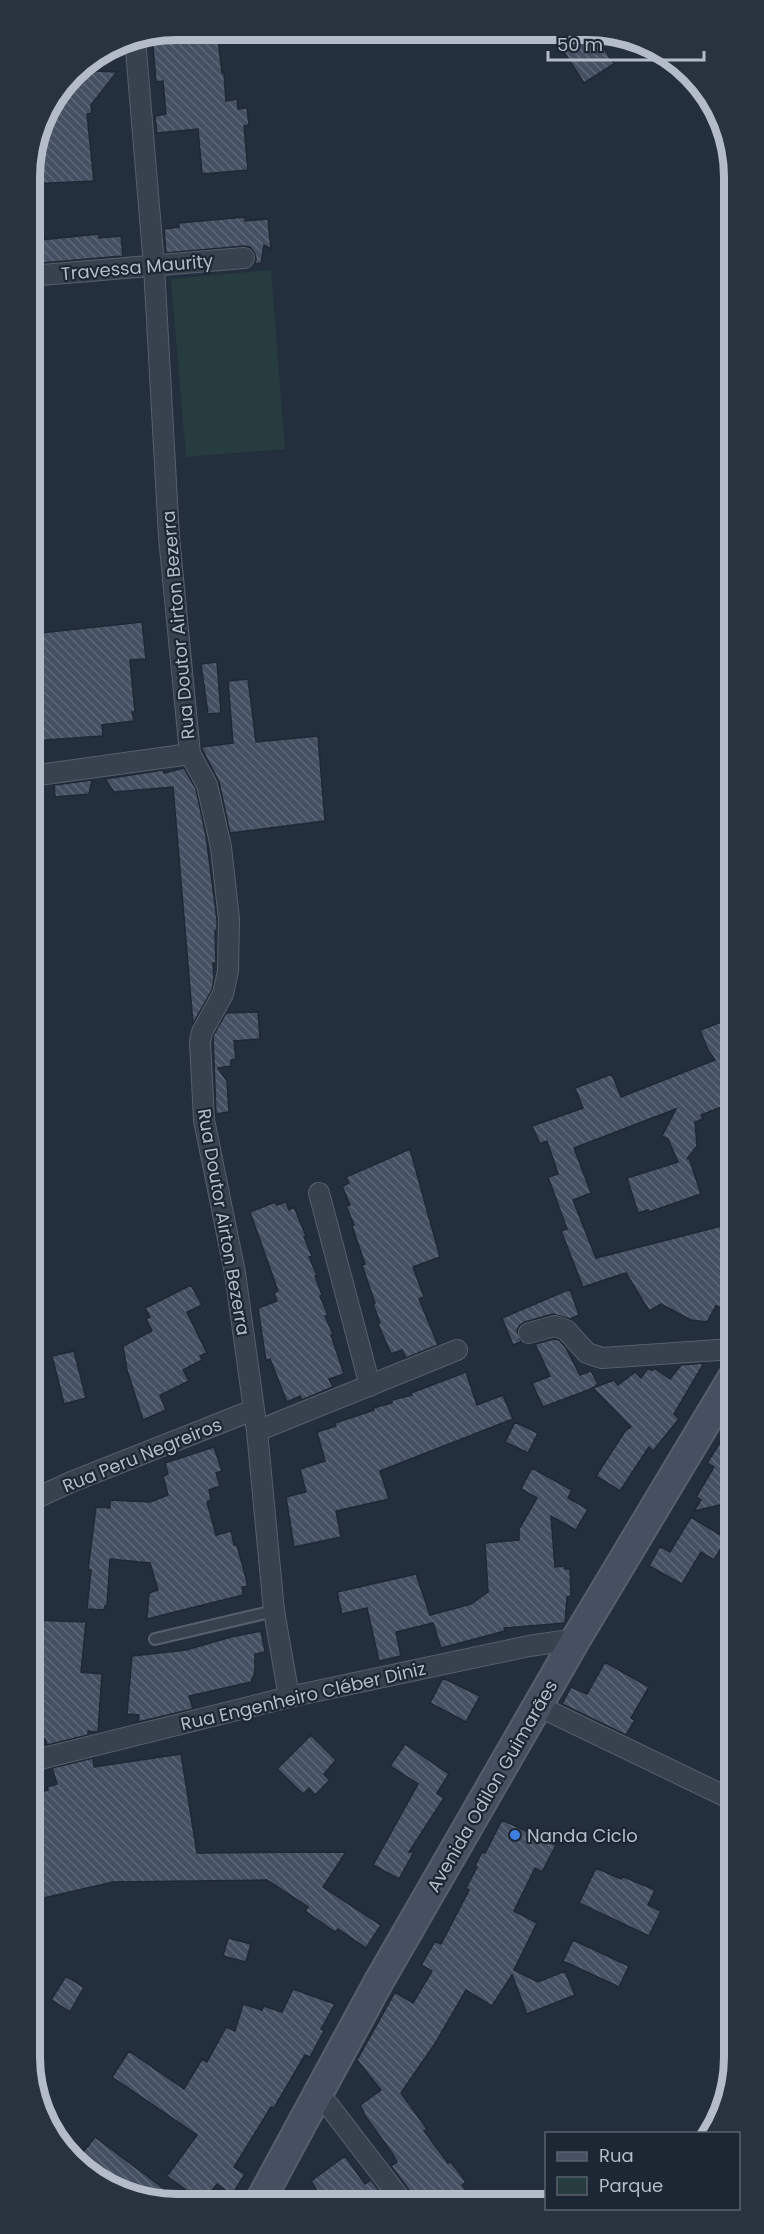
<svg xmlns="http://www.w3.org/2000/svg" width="764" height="2234" font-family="Poppins,sans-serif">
	<defs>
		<pattern id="building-back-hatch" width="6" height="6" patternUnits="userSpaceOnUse" patternTransform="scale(1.5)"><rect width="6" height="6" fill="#455162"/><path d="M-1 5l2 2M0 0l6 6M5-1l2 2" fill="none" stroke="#5d6877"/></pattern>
	</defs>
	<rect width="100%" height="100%" fill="#242f3e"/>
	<!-- green -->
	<path fill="#263c3f" d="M 271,270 L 285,449 L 186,457 L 171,279 Z"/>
	<!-- building -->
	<path fill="url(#building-back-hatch)" stroke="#1f2835" stroke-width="1.5" d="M 177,30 L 214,30 L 214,38 L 218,38 L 222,73 L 224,73 L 226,101 L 237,99 L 238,109 L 247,108 L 249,125 L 244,126 L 248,170 L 202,174 L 198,129 L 157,133 L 155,116 L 166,114 L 163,81 L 156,82 L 152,35 Z
		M 567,33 L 594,33 L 614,64 L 584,83 L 556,40 Z
		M 77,70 L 117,72 L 91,105 L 92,113 L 87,114 L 94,181 L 30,184 L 30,167 L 45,112 Z
		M 245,217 L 245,221 L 268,219 L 271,249 L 264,245 L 261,263 L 255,264 L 256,258 L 254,252 L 250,247 L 244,246 L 166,253 L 164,229 L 179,227 L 179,223 Z
		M 99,234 L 99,238 L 121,236 L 123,256 L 30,264 L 30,241 Z
		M 142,622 L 146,659 L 130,660 L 135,712 L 132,712 L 134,721 L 102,725 L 103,736 L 31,741 L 31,634 Z
		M 217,662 L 221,713 L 208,714 L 201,664 Z
		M 248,679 L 256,742 L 318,736 L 325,821 L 230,833 L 219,782 L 201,747 L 233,743 L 228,681 Z
		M 184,768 L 196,789 L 206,836 L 217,920 L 217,931 L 215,931 L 216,963 L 213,963 L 214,978 L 212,990 L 193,1024 L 173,787 L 114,792 L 105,779 L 163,770 L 164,773 Z
		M 92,780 L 89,794 L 55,797 L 54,785 Z
		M 258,1012 L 260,1039 L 234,1041 L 236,1059 L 231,1060 L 231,1066 L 218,1068 L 227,1081 L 229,1112 L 216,1114 L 213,1036 L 226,1013 Z
		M 732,1018 L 732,1103 L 701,1115 L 703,1119 L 695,1122 L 697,1146 L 687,1159 L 689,1158 L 701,1194 L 649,1212 L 648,1210 L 638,1213 L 627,1178 L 678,1162 L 668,1139 L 662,1136 L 676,1109 L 574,1148 L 591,1193 L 573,1200 L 596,1258 L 733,1223 L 733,1312 L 716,1306 L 707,1322 L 691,1320 L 661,1304 L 649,1311 L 626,1273 L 583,1287 L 561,1231 L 567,1229 L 548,1177 L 558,1174 L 547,1141 L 540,1144 L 532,1126 L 583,1108 L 575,1088 L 612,1074 L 621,1097 L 715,1060 L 708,1050 L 700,1030 Z
		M 410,1149 L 440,1257 L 413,1267 L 424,1297 L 419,1299 L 438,1345 L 406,1358 L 402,1350 L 391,1354 L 378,1324 L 380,1323 L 373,1304 L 375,1303 L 362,1265 L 365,1264 L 352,1226 L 354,1225 L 346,1206 L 350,1205 L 342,1186 L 349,1183 L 346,1177 Z
		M 275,1202 L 277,1205 L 286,1202 L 289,1210 L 294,1207 L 306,1236 L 304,1237 L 312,1256 L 309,1257 L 317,1275 L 315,1276 L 322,1295 L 320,1296 L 328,1315 L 325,1316 L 333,1334 L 331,1335 L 344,1374 L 329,1379 L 333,1387 L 302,1400 L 300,1396 L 287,1402 L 270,1359 L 266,1361 L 258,1308 L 277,1301 L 274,1293 L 278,1291 L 250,1212 Z
		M 191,1285 L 202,1305 L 187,1312 L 207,1353 L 200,1356 L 202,1360 L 183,1370 L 189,1381 L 160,1395 L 166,1410 L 143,1420 L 127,1370 L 123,1346 L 152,1331 L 146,1319 L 150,1317 L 145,1308 Z
		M 570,1289 L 579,1315 L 570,1319 L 553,1314 L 525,1322 L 520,1325 L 517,1330 L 521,1342 L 513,1345 L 502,1318 Z
		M 554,1339 L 559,1340 L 566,1348 L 580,1375 L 591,1371 L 598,1384 L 591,1389 L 543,1407 L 532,1383 L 550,1376 L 535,1344 Z
		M 74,1351 L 86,1398 L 64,1404 L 52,1356 Z
		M 704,1363 L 674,1414 L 679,1419 L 653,1451 L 649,1447 L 620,1491 L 596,1476 L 625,1431 L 631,1427 L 593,1388 L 614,1380 L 618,1385 L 635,1372 L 641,1378 L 648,1368 L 652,1371 L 654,1368 L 670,1379 L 681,1365 Z
		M 466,1372 L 477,1405 L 503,1395 L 513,1419 L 380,1471 L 389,1499 L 336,1511 L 341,1537 L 294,1547 L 286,1497 L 306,1492 L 300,1469 L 325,1461 L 317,1432 L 336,1426 L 335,1423 L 374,1410 L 373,1408 L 392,1403 L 392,1400 L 412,1395 L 411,1393 Z
		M 515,1422 L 538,1433 L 528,1453 L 505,1442 Z
		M 721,1441 L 733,1448 L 733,1502 L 694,1511 L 701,1500 L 696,1497 L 714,1467 L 707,1463 Z
		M 214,1447 L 222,1471 L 216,1473 L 220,1486 L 209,1490 L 211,1500 L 207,1502 L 216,1535 L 231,1531 L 234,1545 L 237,1545 L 248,1586 L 242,1587 L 243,1595 L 147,1619 L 149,1593 L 158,1590 L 150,1563 L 110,1559 L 107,1606 L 105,1606 L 104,1610 L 87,1609 L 91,1570 L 88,1570 L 96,1507 L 110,1508 L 110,1500 L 150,1502 L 168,1495 L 163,1476 L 168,1474 L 165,1463 Z
		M 532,1468 L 572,1490 L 568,1498 L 588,1509 L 576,1530 L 551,1516 L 555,1567 L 565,1566 L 565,1569 L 570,1569 L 571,1596 L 567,1597 L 565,1623 L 504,1628 L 505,1631 L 441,1648 L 433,1623 L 396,1632 L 401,1656 L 379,1661 L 367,1608 L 342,1614 L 337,1592 L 416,1574 L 430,1615 L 471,1604 L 488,1592 L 485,1543 L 519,1540 L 519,1529 L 537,1498 L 521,1489 Z
		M 691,1517 L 727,1539 L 714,1560 L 701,1552 L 682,1584 L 649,1566 L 660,1546 L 670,1552 Z
		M 32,1620 L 86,1622 L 81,1672 L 102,1674 L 98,1732 L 88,1731 L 88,1735 L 47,1745 L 45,1739 L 34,1739 Z
		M 261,1631 L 265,1652 L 255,1654 L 255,1672 L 251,1682 L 189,1696 L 193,1709 L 138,1722 L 139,1715 L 127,1714 L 132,1656 L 186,1650 L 231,1637 Z
		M 605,1662 L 649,1687 L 631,1718 L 635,1720 L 626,1735 L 562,1704 L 571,1687 L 587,1694 Z
		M 443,1678 L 480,1696 L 466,1722 L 430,1703 Z
		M 311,1735 L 336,1760 L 324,1774 L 330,1780 L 315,1795 L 309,1788 L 303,1794 L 277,1769 Z
		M 405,1744 L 449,1774 L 437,1793 L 444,1798 L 409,1852 L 414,1852 L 399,1879 L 373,1865 L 418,1784 L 390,1766 Z
		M 181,1754 L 197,1853 L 346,1852 L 323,1887 L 381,1925 L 366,1948 L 338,1929 L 335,1932 L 305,1911 L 308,1907 L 267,1880 L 113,1882 L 35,1900 L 33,1873 L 38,1871 L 33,1847 L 33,1794 L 48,1790 L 47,1787 L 57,1784 L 52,1768 L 93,1758 L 94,1767 Z
		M 502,1820 L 556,1845 L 542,1872 L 535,1868 L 514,1911 L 537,1923 L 514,1970 L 538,1982 L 565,1971 L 575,1995 L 527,2014 L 512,1975 L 492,2006 L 466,1990 L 436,2042 L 401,2093 L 427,2129 L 424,2131 L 448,2163 L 451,2162 L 466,2182 L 462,2185 L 474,2201 L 414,2201 L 412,2194 L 391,2166 L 397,2162 L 392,2153 L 363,2113 L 364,2112 L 360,2105 L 381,2090 L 357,2060 L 395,1992 L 413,2003 L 432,1971 L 421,1965 L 435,1941 L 441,1944 L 469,1890 L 466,1888 L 477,1867 L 475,1866 L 482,1852 L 485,1853 Z
		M 596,1868 L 621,1879 L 622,1876 L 655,1890 L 648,1905 L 661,1911 L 649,1936 L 579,1903 Z
		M 228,1938 L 251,1944 L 246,1962 L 223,1956 Z
		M 573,1940 L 629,1966 L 619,1987 L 563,1961 Z
		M 66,1976 L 84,1987 L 70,2012 L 51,2000 Z
		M 293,1989 L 335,2004 L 321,2029 L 324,2031 L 310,2057 L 305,2055 L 274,2108 L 271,2107 L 234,2167 L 245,2174 L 232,2195 L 217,2184 L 204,2201 L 201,2201 L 167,2176 L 197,2135 L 112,2077 L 129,2051 L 184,2089 L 202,2059 L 207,2062 L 226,2027 L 235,2031 L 243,2004 L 262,2010 L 264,2006 L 282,2012 Z
		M 95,2137 L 167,2191 L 158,2201 L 149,2201 L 75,2162 Z
		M 345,2156 L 365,2184 L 371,2180 L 387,2201 L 305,2201 L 318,2192 L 311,2181 Z"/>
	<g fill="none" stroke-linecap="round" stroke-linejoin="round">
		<!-- lane casing -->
		<g stroke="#565f6c" stroke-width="14">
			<path id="lane" d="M 155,1639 L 274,1611"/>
		</g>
		<!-- street casing -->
		<g stroke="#565f6c" stroke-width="22">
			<path id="street" d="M 135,38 L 154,266 L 169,537 L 190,754 L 207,785 L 221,847 L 229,919 L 228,971 L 223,994 L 202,1032 L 200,1042 L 204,1120 L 235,1273 L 257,1431 L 274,1611 L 289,1697
				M 30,276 L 244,258
				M 31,776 L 190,754
				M 319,1193 L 370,1386
				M 529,1333 L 555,1326 L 566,1330 L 587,1353 L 602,1358 L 733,1349
				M 257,1431 L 457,1350
				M 32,1500 L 71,1482 L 253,1410
				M 538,1706 L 733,1800
				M 32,1761 L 289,1697 L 529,1646 L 576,1639
				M 317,2096 L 330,2107 L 402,2201"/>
		</g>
		<!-- secondary casing -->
		<g stroke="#565f6c" stroke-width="32">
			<path id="secondary" d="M 260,2201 L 378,1983 L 576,1639 L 733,1377"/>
		</g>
		<!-- lane -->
		<use href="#lane" stroke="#38414e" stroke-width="10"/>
		<!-- street -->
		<use href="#street" stroke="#38414e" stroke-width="20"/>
		<!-- secondary -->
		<use href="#secondary" stroke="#465061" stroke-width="28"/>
	</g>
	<!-- markers -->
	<circle fill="#3f7fe0" stroke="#1d2633" stroke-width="2" cx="515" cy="1835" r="6"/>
	<g text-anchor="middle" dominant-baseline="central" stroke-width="4.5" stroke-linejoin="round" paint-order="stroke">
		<!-- street labels -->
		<g font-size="18" fill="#b4bcc9" stroke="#1d2633">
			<text transform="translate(137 267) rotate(-5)">Travessa Maurity</text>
			<text transform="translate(178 625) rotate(-95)">Rua Doutor Airton Bezerra</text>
			<text transform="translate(224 1222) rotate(80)">Rua Doutor Airton Bezerra</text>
			<text transform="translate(142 1455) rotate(-22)">Rua Peru Negreiros</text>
			<text transform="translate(303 1696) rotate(-13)">Rua Engenheiro Cléber Diniz</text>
			<text transform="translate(492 1786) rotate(-60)">Avenida Odilon Guimarães</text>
		</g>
		<!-- poi labels -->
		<g font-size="18" fill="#b4bcc9" stroke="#1d2633" text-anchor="start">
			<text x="527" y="1835">Nanda Ciclo</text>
		</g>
	</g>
	<!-- crop -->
	<path d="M0 0H764V2234H0ZM177 40H587A137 137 0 0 1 724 177V2057A137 137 0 0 1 587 2194H177A137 137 0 0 1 40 2057V177A137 137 0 0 1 177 40Z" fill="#29323f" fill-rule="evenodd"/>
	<path fill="none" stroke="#b4bcc9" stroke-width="8" d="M177 40H587A137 137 0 0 1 724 177V2057A137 137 0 0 1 587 2194H177A137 137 0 0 1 40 2057V177A137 137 0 0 1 177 40Z"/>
	<!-- legend -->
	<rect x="545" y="2132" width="195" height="78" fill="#1d2633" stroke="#59626f" stroke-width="1.5"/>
	<rect x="557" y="2152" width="30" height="9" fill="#465061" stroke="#59626f" stroke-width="1.5"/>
	<text x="599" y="2162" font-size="18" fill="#b4bcc9">Rua</text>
	<rect x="557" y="2177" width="30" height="18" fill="#263c3f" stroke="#59626f" stroke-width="1.5"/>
	<text x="599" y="2192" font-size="18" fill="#b4bcc9">Parque</text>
	<!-- scale -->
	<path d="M548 51v9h156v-9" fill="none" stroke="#b4bcc9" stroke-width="3"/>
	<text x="557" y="51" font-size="18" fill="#b4bcc9" stroke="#1d2633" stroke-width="4.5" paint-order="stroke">50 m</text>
</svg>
